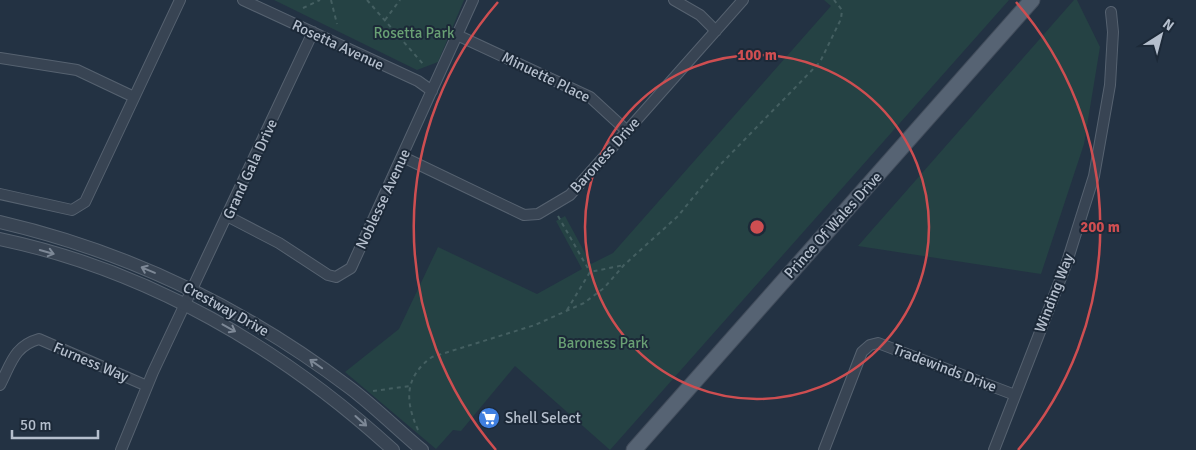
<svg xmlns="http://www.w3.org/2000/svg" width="1196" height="450" font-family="Signika,sans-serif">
	<rect width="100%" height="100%" fill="#233243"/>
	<!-- green -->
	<path fill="#254244" d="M 274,0 L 464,0 L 438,62 L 417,70 Z
		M 824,0 L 1009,0 L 610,450 L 515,366 L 461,431 L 453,430 L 436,449 L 345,372 L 399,329 L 438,247 L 537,294 L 582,269 L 556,221 L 565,216 L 591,264 L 613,253 L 831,6 Z
		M 1074,0 L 1077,0 L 1100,47 L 1084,144 L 1041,274 L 858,246 Z"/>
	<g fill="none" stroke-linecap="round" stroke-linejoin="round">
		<!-- minor casing -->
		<g stroke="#566270" stroke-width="12">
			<path id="minor" d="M 243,0 L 418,81 L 432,91
				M 674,0 L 700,15 L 716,31
				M 457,35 L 590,97 L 627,131
				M 0,58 L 77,70 L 134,97
				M 403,157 L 524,215 L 538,214 L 570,195 L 743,0
				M 0,194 L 72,210 L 85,202 L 180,0
				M 227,216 L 279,243 L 328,275 L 336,277 L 351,268 L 473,0
				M 0,385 C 11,364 14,346 39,339 L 147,386
				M 121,450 L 153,372 L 313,32
				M 824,450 L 862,352 L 870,345 L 878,343 L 1015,395
				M 994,450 L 1066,265 L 1094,176 L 1110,85 L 1113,32 L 1111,12"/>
		</g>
		<!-- tertiary casing -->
		<g stroke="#566270" stroke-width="14">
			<path id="tertiary" d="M 0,222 C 130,252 244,308 350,388 C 375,407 398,430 422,450
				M 0,239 C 148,270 283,349 393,450"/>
		</g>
		<!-- primary casing -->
		<g stroke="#424d5c" stroke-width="17">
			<path id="primary" d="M 634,450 L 1032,0"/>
		</g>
		<!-- path -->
		<path stroke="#445f61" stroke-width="2" stroke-dasharray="4 4" stroke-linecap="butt" d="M 331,0 L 337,24
			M 367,0 L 423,64
			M 303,8 L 320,0
			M 385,20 L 400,0
			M 558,216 L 590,272
			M 567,310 L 590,272 L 624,265
			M 373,391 L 410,386
			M 418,430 C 405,401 404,377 432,357 L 535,325 L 584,303 L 604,288 L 624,265 L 678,216 L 718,167 L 820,62 L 841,19 L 842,10 L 834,0"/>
		<!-- minor -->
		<use href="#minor" stroke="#384453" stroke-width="10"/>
		<!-- tertiary -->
		<use href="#tertiary" stroke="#384453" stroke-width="12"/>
		<!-- primary -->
		<use href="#primary" stroke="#566373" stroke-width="15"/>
	</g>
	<!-- one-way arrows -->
	<defs><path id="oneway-shaft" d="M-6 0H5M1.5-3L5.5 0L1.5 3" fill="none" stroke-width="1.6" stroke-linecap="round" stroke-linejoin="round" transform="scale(1.25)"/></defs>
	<g stroke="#7d8896">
		<use href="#oneway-shaft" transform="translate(47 252) rotate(16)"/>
		<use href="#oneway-shaft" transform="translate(148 270) rotate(-157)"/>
		<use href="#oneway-shaft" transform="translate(229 328) rotate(29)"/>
		<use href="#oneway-shaft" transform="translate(316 364) rotate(-145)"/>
		<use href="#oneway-shaft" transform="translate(361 421) rotate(42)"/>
	</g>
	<!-- distance rings -->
	<g fill="none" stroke="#ce4e51" stroke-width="2.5">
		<circle cx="757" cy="227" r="172"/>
		<path d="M496 450A343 343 0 0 1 498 2M1016 2A343 343 0 0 1 1018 450"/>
	</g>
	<!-- icons -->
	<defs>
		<g id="supermarket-disc" transform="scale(1.125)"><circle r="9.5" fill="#3f7fe0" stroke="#1c2938"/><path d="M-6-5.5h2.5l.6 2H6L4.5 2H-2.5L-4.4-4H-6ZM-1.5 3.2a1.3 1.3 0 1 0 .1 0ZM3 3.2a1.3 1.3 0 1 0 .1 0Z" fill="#fff"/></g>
	</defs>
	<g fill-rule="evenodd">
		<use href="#supermarket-disc" x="489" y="418"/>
	</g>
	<g text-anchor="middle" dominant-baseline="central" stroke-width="4" stroke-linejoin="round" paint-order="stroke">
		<!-- park labels -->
		<g font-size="15" fill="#69a074" stroke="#1c2938">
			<text x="414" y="33">Rosetta Park</text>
			<text x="603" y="343">Baroness Park</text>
		</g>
		<!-- street labels -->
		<g font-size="15" fill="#b5bfcd" stroke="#1c2938">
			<text transform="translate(338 45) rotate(25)">Rosetta Avenue</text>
			<text transform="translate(546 77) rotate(26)">Minuette Place</text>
			<text transform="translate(605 155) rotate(-48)">Baroness Drive</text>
			<text transform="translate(250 169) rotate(-65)">Grand Gala Drive</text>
			<text transform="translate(383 199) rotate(-65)">Noblesse Avenue</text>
			<text transform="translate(833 225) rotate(-48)">Prince Of Wales Drive</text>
			<text transform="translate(1054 293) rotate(-69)">Winding Way</text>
			<text transform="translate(226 309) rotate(29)">Crestway Drive</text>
			<text transform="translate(91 362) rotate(23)">Furness Way</text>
			<text transform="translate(945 368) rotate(21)">Tradewinds Drive</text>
		</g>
		<!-- poi labels -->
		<g font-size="15" fill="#b5bfcd" stroke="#1c2938" text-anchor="start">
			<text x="505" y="418">Shell Select</text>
		</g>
	</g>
	<circle cx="757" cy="227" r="8" fill="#ce4e51" stroke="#1c2938" stroke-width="2.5"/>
	<g font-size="15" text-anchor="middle" font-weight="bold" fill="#ce4e51" stroke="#1c2938" stroke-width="4" stroke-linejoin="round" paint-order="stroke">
		<text x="757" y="60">100 m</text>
		<text x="1100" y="232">200 m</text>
	</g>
	<!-- north arrow -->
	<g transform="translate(1161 35) rotate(36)" stroke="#1c2938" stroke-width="4" paint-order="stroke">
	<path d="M0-4L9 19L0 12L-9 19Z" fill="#b5bfcd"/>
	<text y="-8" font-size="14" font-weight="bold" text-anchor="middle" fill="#b5bfcd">N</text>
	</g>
	<!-- scale -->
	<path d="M12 430v8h86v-8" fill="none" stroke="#b5bfcd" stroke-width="2.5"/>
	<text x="20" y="430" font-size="15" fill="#b5bfcd" stroke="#1c2938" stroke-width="4" paint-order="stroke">50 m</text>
</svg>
